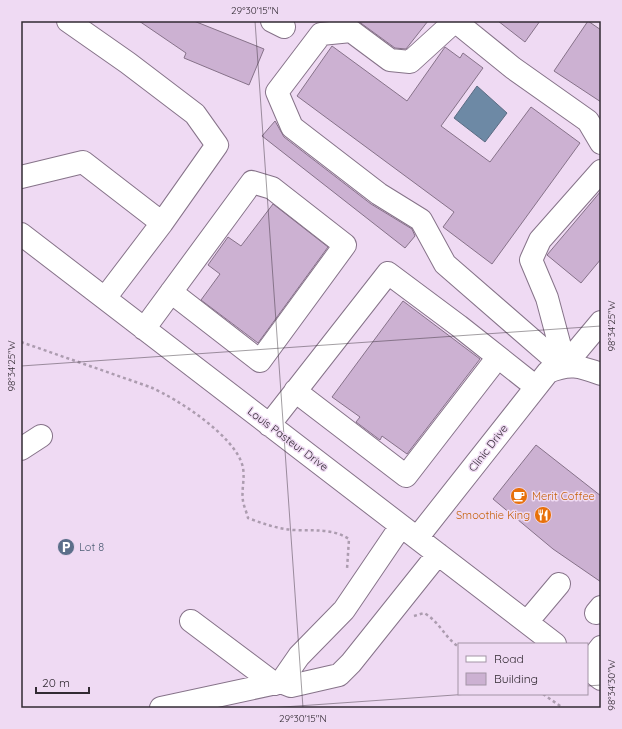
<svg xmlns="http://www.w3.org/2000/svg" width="622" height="729" font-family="Quicksand,sans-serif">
	<rect width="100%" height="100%" fill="#efdaf3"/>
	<!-- water -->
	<path fill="#6d89a5" stroke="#5b6c83" d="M 477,86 L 507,113 L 485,142 L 454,118 Z"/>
	<!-- building -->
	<path fill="#ccb1d2" stroke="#867289" d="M 139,21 L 194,21 L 264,49 L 249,85 L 184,58 L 186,53 Z
		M 358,21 L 428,21 L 406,49 L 395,48 Z
		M 498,21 L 540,21 L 525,42 Z
		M 588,21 L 601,30 L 601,102 L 554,71 Z
		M 332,46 L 407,101 L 445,47 L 460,58 L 463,53 L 483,68 L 441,126 L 490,162 L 531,107 L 580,143 L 492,264 L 443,227 L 454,212 L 297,96 Z
		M 275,121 L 284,137 L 371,204 L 412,229 L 415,236 L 405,248 L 262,136 Z
		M 601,191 L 601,259 L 581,283 L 547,255 Z
		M 273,204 L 328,247 L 258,343 L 201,300 L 220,274 L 208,265 L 228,237 L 241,246 Z
		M 403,301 L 480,359 L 407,454 L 382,436 L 380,440 L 356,422 L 360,417 L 332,397 Z
		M 536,445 L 601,496 L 601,582 L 553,549 L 493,499 Z"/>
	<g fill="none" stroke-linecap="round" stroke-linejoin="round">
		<!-- minor casing -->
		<g stroke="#867389" stroke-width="24">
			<path id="minor" d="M 68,21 L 128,63 L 195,114 L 217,145 L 162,223
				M 272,21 L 284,27
				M 455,21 L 410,62 L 390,60 L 351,31 L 321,34 L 277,92 L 292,127 L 379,194 L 421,220 L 445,264 L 552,357 L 565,365
				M 455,21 L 513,68 L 588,121 L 601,143
				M 21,177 L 83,162 L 162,223 L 105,298
				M 21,234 L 555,644
				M 144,329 L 252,182 L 272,188 L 345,245 L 260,361 L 171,292
				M 565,365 L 547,298 L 531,260 L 540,240 L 601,171
				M 565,365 L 601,322
				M 295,391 L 406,476 L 498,357
				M 269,425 L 388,273 L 459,326 L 536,387
				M 21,449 L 41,436
				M 417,538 L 548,372 C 570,363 579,366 601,374
				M 596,613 L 601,607
				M 191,621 L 275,684
				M 527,622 L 559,584
				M 587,665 L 601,647
				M 587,668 L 601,679
				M 281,682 L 299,656 L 344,610 L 401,526
				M 161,708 L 281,682 L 291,686 L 339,675 L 351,663 L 438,554"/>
		</g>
		<!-- path -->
		<path stroke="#ac9caf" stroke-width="2.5" stroke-dasharray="3 3" stroke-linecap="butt" d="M 21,342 L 150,387 C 178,399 233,435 242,464 C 246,476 241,489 243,501 C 244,507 247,513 248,518 C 264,524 278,529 294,530 C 314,531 332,528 349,539 L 347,569
			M 414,616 L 424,613 C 439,621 445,638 459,647
			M 543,694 L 563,708"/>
		<!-- minor -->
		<use href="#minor" stroke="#fff" stroke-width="22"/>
	</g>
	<!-- ticks -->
	<path fill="none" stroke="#322a33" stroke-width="1" stroke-opacity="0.45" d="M 255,21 L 303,708M 21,366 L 601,326M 587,686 L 601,685M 269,708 L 469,694"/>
	<!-- icons -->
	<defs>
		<g id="cafe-disc" transform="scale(0.9)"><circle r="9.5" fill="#e8710a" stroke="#efdaf3"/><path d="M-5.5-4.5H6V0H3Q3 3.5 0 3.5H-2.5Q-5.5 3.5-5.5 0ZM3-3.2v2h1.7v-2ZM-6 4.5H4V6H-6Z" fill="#fff"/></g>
		<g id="restaurant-disc" transform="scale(0.9)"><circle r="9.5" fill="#e8710a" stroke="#efdaf3"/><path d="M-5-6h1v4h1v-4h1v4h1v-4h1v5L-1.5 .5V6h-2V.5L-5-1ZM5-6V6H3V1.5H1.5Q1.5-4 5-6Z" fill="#fff"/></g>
		<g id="parking-disc" transform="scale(0.9)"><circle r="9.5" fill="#5c6f8a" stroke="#efdaf3"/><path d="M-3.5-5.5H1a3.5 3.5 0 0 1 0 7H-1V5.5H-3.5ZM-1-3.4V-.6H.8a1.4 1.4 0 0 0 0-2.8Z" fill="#fff"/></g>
	</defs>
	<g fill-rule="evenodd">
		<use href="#cafe-disc" x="519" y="496"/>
		<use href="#restaurant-disc" x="543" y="515"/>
		<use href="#parking-disc" x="66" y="547"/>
	</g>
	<g text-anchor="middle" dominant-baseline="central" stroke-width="3" stroke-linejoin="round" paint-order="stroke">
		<!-- street labels -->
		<g font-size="11" fill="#322a33" stroke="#efdaf3">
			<text transform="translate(288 439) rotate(37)">Louis Pasteur Drive</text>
			<text transform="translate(488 448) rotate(-52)">Clinic Drive</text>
		</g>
		<!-- food labels -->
		<g font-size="11" fill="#c56008" stroke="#efdaf3" text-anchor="start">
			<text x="532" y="496">Merit Coffee</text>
			<text x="530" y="515" text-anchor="end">Smoothie King</text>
		</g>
		<!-- service labels -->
		<g font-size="11" fill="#4e5e75" stroke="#efdaf3" text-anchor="start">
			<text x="79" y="547">Lot 8</text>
		</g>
	</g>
	<!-- border -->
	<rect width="622" height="729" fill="none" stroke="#efdaf3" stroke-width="44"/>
	<!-- legend -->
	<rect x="458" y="643" width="130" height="52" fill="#efdaf3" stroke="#a394a6"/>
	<rect x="466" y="656" width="20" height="6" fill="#ffffff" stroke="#a394a6"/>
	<text x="494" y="663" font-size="12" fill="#322a33">Road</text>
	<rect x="466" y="673" width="20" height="12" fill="#ccb1d2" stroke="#a394a6"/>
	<text x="494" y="683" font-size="12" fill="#322a33">Building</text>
	<!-- scale -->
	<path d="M36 687v6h53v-6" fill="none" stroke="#322a33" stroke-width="2"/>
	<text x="42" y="687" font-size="12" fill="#322a33" stroke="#efdaf3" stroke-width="3" paint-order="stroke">20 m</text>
	<rect x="22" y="22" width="578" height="685" fill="none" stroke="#322a33" stroke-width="1.5"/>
	<g font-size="10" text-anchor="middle" fill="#322a33">
		<text x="255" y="14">29°30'15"N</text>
		<text transform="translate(611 326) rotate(-90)" y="4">98°34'25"W</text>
		<text transform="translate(11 366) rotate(-90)" y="4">98°34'25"W</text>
		<text transform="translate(611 685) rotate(-90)" y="4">98°34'30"W</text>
		<text x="303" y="722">29°30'15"N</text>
	</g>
</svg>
